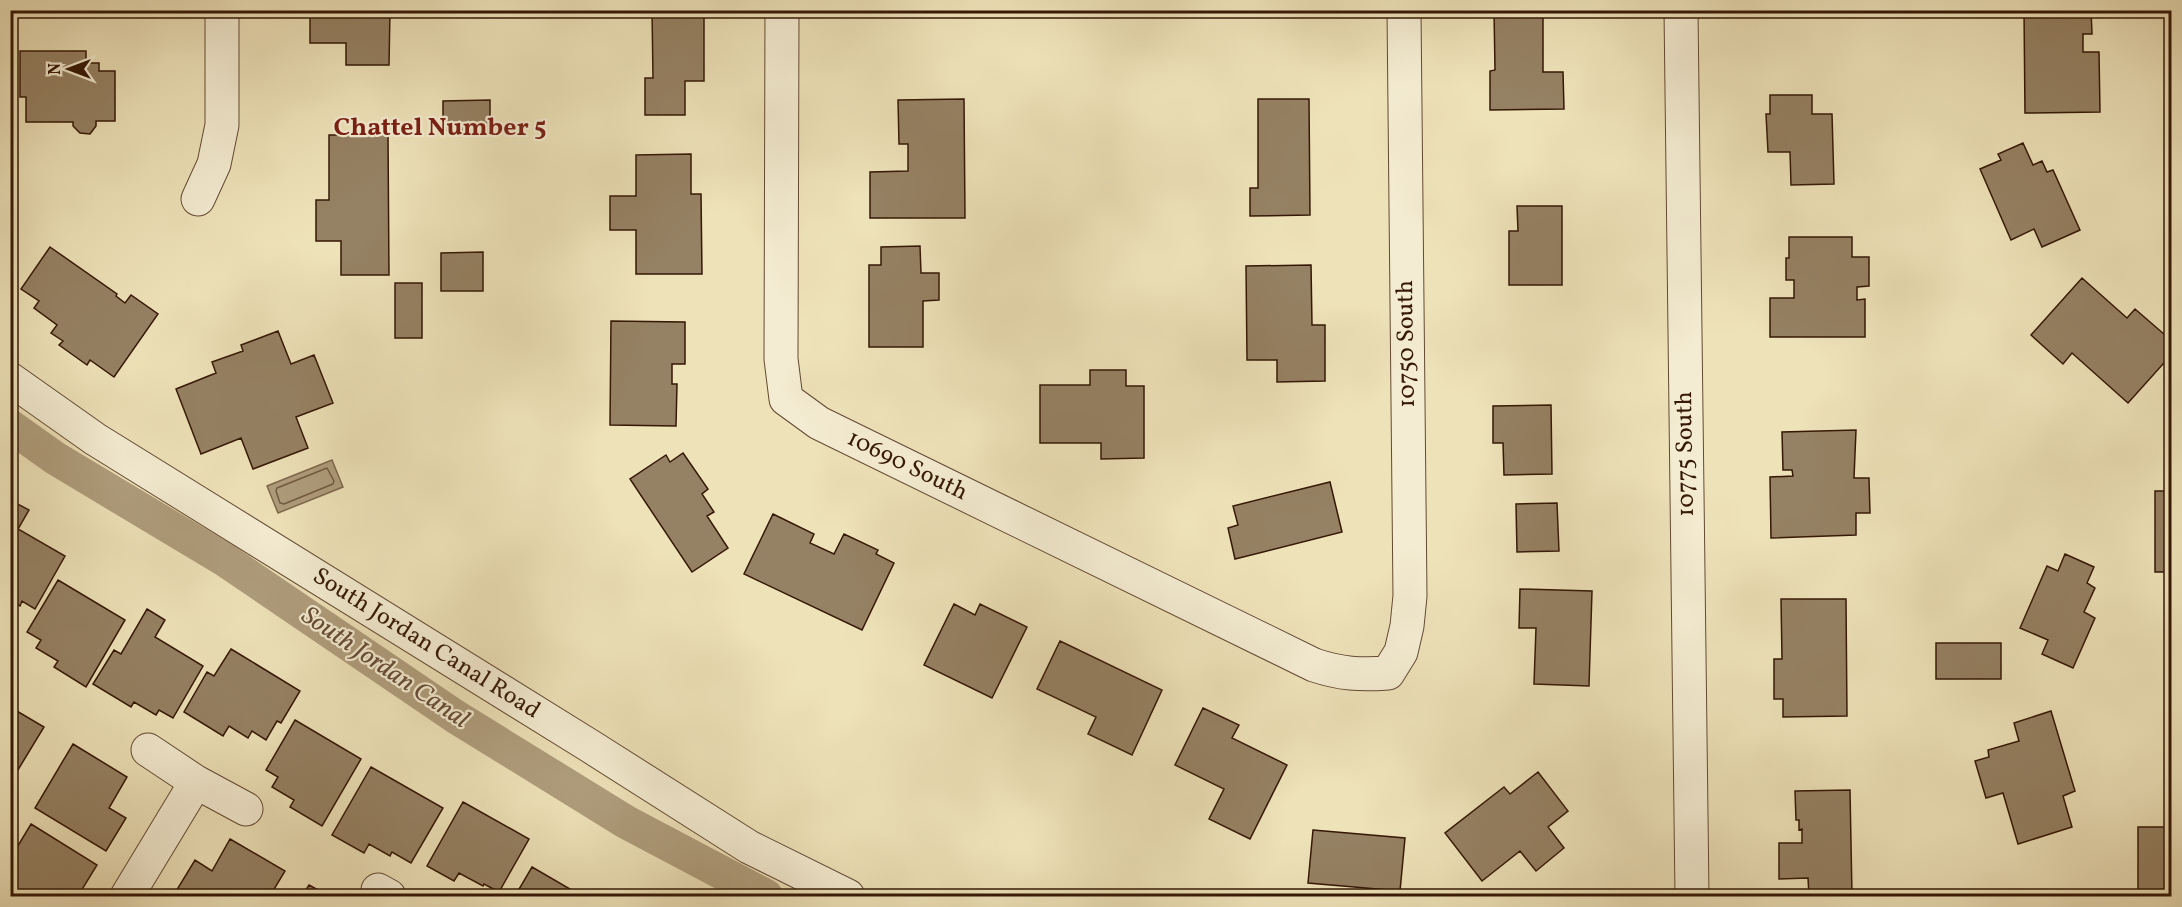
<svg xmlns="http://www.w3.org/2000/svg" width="2182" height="907" font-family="Vollkorn,serif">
	<rect width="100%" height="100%" fill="#eee2b9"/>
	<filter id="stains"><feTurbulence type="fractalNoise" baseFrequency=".00333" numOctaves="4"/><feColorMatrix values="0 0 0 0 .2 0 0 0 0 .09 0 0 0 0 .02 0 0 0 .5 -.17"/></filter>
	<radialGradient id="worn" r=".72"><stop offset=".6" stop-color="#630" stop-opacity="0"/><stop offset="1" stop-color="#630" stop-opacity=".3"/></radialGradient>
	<!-- water -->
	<path fill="#af9d7c" stroke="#7e684d" stroke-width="1.5" d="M 332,460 L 343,487 L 278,513 L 267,486 Z"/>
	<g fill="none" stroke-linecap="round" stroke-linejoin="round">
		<!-- shore -->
		<path stroke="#725a41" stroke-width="1.5" d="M 327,468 L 334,481 L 333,484 L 284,504 L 280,503 L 276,491 L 277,488 Z"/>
		<!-- canal -->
		<path stroke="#af9d7c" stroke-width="34" d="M 10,426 L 55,458 L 225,560 L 456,717 L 626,822 L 766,896"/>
	</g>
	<!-- building -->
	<path fill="#958163" stroke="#351806" stroke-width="1.5" d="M 310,10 L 390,10 L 389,65 L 346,65 L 346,43 L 310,43 Z
		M 652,10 L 704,10 L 704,81 L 685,81 L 685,115 L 645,115 L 645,78 L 653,78 Z
		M 1494,10 L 1543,10 L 1543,72 L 1563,72 L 1564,109 L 1490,110 L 1490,71 L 1495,70 Z
		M 1798,10 L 1845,10 L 1845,15 L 1798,16 Z
		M 2024,10 L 2091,10 L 2092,34 L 2083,34 L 2083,52 L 2099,52 L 2100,112 L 2025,113 Z
		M 20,51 L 86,51 L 86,63 L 99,63 L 99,71 L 115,71 L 115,121 L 96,121 L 96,126 L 90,134 L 80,133 L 73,126 L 73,122 L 26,122 L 26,97 L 20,97 Z
		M 1770,95 L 1812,95 L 1812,114 L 1832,114 L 1834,184 L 1791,185 L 1790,152 L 1768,152 L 1766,114 L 1770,114 Z
		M 964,99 L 965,218 L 870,218 L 870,172 L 908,171 L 908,144 L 899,144 L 898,100 Z
		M 1258,99 L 1309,99 L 1310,215 L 1250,216 L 1250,188 L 1258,188 Z
		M 490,100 L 490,130 L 443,130 L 443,101 Z
		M 329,135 L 388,135 L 389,275 L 341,275 L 341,241 L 316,241 L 316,200 L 329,200 Z
		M 2023,143 L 2033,165 L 2042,161 L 2047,172 L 2053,170 L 2080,230 L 2042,247 L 2034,229 L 2011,240 L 1980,169 L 2001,160 L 1998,154 Z
		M 691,154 L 691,194 L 701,194 L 702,274 L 636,274 L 636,230 L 610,230 L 610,196 L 636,196 L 636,155 Z
		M 1517,206 L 1562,206 L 1562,285 L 1509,285 L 1509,231 L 1518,231 Z
		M 1789,237 L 1852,237 L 1852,257 L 1869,257 L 1869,286 L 1857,287 L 1857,300 L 1865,299 L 1865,337 L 1770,337 L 1770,298 L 1794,298 L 1794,280 L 1786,280 L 1786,258 L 1789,258 Z
		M 920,246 L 921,273 L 939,273 L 939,300 L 923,301 L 923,347 L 869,347 L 869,265 L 881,265 L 881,247 Z
		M 50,247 L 117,294 L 116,296 L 125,303 L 131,295 L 158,314 L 114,377 L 90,360 L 87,365 L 59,345 L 63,341 L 51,333 L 57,325 L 34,308 L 39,301 L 21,289 Z
		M 483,252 L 483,291 L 441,291 L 441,253 Z
		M 1311,265 L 1312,325 L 1325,325 L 1325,381 L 1277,382 L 1277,360 L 1247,360 L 1246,266 Z
		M 2082,278 L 2127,318 L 2135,309 L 2172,341 L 2172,354 L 2128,403 L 2072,353 L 2063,364 L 2031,335 Z
		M 395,283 L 422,283 L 422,338 L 395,338 Z
		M 611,321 L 685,322 L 685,364 L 672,364 L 672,384 L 677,384 L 676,426 L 610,425 Z
		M 278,331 L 291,364 L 314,355 L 333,403 L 296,417 L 308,448 L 253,469 L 241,438 L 201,454 L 176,389 L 216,373 L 212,362 L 243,351 L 241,345 Z
		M 1090,370 L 1126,370 L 1126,386 L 1144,386 L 1144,458 L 1101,459 L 1101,443 L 1040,443 L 1040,385 L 1090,385 Z
		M 1551,405 L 1552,474 L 1504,475 L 1503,443 L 1493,443 L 1493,406 Z
		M 1856,430 L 1854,478 L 1869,478 L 1870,513 L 1856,513 L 1856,535 L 1771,538 L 1770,477 L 1793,476 L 1792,470 L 1783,470 L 1782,432 Z
		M 683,453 L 708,489 L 702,494 L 714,512 L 707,516 L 728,548 L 692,572 L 630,479 L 666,455 L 670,462 Z
		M 1330,482 L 1342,532 L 1235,559 L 1228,528 L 1238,525 L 1233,506 Z
		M 2155,491 L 2172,491 L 2172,572 L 2155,572 Z
		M 10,500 L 29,510 L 18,529 L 65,556 L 35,609 L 22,601 L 20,606 L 10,600 Z
		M 1557,503 L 1559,551 L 1517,552 L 1516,504 Z
		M 773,514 L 814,534 L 810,543 L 834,554 L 844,534 L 878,550 L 876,554 L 894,563 L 862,630 L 744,574 Z
		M 2065,554 L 2094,567 L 2087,583 L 2095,588 L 2084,612 L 2095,618 L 2073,668 L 2042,654 L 2048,640 L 2020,628 L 2047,566 L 2058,571 Z
		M 58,580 L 125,620 L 86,687 L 54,667 L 58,661 L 36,648 L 41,640 L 27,632 Z
		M 1520,589 L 1592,591 L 1589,686 L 1534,684 L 1536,628 L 1519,628 Z
		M 1781,599 L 1846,599 L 1847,716 L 1783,717 L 1783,699 L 1774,699 L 1774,659 L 1782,659 Z
		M 954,604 L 975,615 L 980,604 L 1027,627 L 992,698 L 924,665 Z
		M 147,609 L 165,620 L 155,637 L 203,666 L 173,718 L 159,710 L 156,715 L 134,702 L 131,707 L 93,684 L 114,650 L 121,654 Z
		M 1060,641 L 1162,690 L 1132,755 L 1088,734 L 1096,717 L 1037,689 Z
		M 1936,643 L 2001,643 L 2001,679 L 1936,679 Z
		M 231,649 L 300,691 L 281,723 L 277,721 L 266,740 L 252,731 L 248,738 L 229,726 L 223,736 L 184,712 L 207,672 L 214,676 Z
		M 10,707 L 44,727 L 10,783 Z
		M 1203,708 L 1239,725 L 1232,738 L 1287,765 L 1250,839 L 1209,819 L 1224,789 L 1175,765 Z
		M 2051,711 L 2075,791 L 2063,796 L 2072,827 L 2018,844 L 2003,793 L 1986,798 L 1975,761 L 1989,757 L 1988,750 L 2019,741 L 2014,723 Z
		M 295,720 L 361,759 L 322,826 L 290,807 L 294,800 L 272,787 L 278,777 L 266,770 Z
		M 73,744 L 127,777 L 109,808 L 126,818 L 106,851 L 35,808 Z
		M 371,767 L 443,808 L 411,863 L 392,852 L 390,856 L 369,844 L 364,853 L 332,835 Z
		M 1538,772 L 1568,811 L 1548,827 L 1564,848 L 1536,871 L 1520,851 L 1482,881 L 1445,833 L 1504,787 L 1510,794 Z
		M 1850,790 L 1852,896 L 1809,896 L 1808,878 L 1779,879 L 1779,843 L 1802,843 L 1802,829 L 1799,830 L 1799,820 L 1796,820 L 1795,791 Z
		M 463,802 L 529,839 L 499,892 L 484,884 L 483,886 L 459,873 L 454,881 L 427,866 Z
		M 31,824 L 97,865 L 78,896 L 26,896 L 10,887 L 10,859 Z
		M 2138,827 L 2172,827 L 2172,890 L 2138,890 Z
		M 1313,830 L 1405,838 L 1400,891 L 1308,883 Z
		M 230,839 L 285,871 L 270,896 L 181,896 L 175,893 L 195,860 L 212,871 Z
		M 532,867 L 582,896 L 515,896 Z
		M 309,885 L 329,896 L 302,896 Z"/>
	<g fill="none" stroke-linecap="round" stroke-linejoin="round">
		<!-- minor casing -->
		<g stroke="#634a33" stroke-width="35">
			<path id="minor" d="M 782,10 L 781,359 L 786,399 L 819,423 L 1314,665 C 1341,674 1360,675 1388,673 L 1401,652 L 1407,626 L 1410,596 L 1404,10
				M 1681,10 L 1692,896
				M 198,199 L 214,164 L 222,125 L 222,10
				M 10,379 L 95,439 L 590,746 L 749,847 L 848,896
				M 148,750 L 196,782 L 246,809
				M 378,890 L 389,896
				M 127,896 L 196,782"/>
		</g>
		<!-- minor -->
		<use href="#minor" stroke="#f4ecd2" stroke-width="33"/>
	</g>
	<g text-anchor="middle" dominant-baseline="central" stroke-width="4.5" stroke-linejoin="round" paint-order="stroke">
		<!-- street labels -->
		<g font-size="24" fill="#351806" stroke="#f4ecd2">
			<text transform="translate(1407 344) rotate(-91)">10750 South</text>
			<text transform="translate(1686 454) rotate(-91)">10775 South</text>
			<text transform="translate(907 466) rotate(26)">10690 South</text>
			<text transform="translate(426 644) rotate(32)">South Jordan Canal Road</text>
		</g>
		<!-- neighbourhood labels -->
		<g font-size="26" font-weight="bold" fill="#7a1f14" stroke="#f4ecd2">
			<text x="440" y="128">Chattel Number 5</text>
		</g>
		<!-- water labels -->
		<g font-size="26" font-style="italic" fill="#664d35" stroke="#f4ecd2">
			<text transform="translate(385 668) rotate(34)">South Jordan Canal</text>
		</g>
	</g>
	<!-- margin -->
	<rect width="2182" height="907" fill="none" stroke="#eee2b9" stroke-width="36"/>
	<rect x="12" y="12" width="2158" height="883" fill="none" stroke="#351806" stroke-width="3"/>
	<rect x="18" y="18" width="2146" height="871" fill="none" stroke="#351806" stroke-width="1.5"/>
	<!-- north arrow -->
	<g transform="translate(69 69) rotate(270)" stroke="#f4ecd2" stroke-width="4.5" paint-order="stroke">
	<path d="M0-4.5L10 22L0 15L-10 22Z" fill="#351806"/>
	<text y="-9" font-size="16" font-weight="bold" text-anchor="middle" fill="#351806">N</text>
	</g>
	<rect width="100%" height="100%" filter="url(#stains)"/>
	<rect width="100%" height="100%" fill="url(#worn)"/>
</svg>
